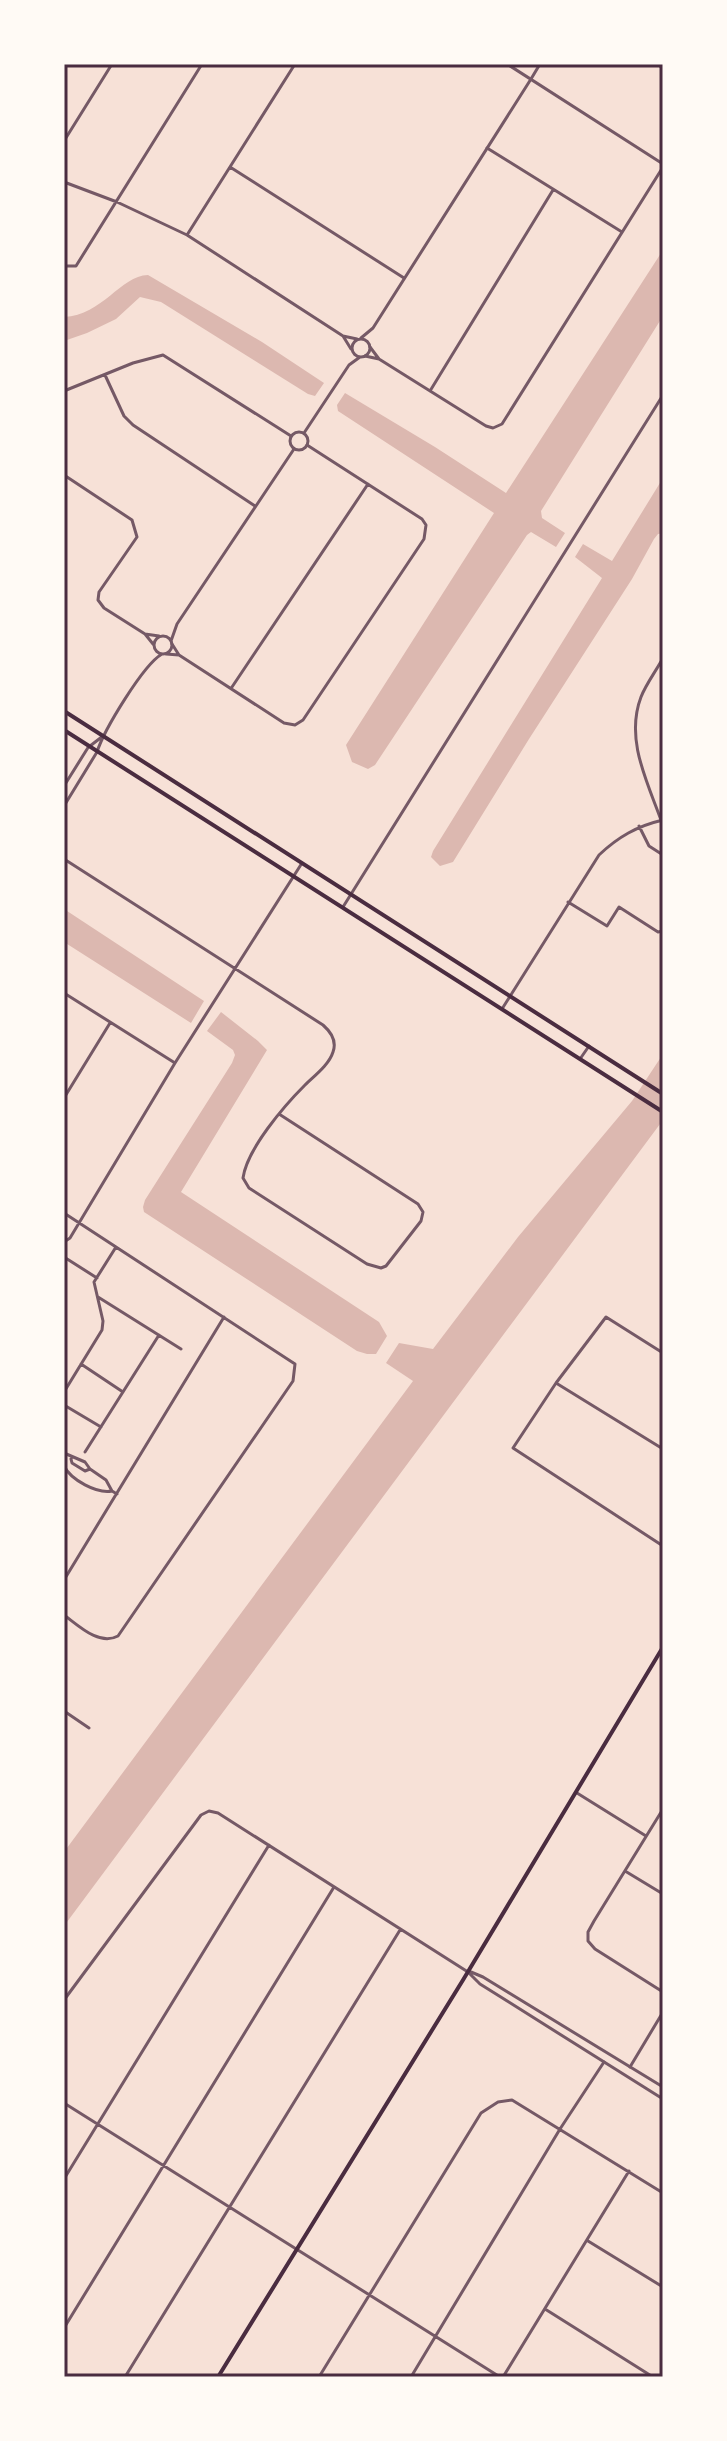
<svg xmlns="http://www.w3.org/2000/svg" width="727" height="2441" font-family="'Exo 2',sans-serif">
	<rect width="100%" height="100%" fill="#f7e1d7"/>
	<!-- water -->
	<path fill="#dcb8b0" d="M 663,250 L 663,316 L 541,511 L 542,518 L 565,533 L 556,547 L 531,532 L 527,535 L 375,765 L 368,769 L 352,762 L 346,745 L 494,513 L 338,411 L 337,405 L 345,393 L 435,447 L 506,493 Z
		M 148,275 L 262,342 L 324,383 L 315,396 L 308,394 L 161,302 L 140,297 L 116,319 L 87,333 L 64,341 L 64,317 C 103,315 120,276 148,275 Z
		M 663,478 L 663,533 L 658,534 L 654,539 L 632,579 L 529,739 L 453,862 L 440,866 L 431,857 L 433,851 L 602,578 L 575,557 L 583,544 L 612,561 Z
		M 64,909 L 204,1001 L 191,1023 L 64,942 Z
		M 221,1012 L 258,1041 L 267,1050 L 181,1192 L 379,1322 L 387,1336 L 376,1354 L 367,1354 L 357,1351 L 144,1212 L 143,1207 L 145,1200 L 232,1063 L 235,1055 L 233,1050 L 207,1031 Z
		M 663,1054 L 663,1120 L 64,1926 L 64,1852 L 413,1381 L 386,1363 L 399,1343 L 433,1349 L 518,1237 L 632,1101 Z"/>
	<g fill="none" stroke-linecap="round" stroke-linejoin="round">
		<!-- minor -->
		<path stroke="#755966" stroke-width="3" d="M 657,64 L 663,68
			M 531,79 L 540,64
			M 64,141 L 112,64
			M 487,148 L 622,232
			M 230,167 L 404,278
			M 64,182 L 117,202 L 187,235 L 343,336
			M 187,235 L 295,64
			M 64,266 L 76,266 L 202,64
			M 351,349 L 343,336 L 357,339
			M 365,356 L 379,359 L 370,347
			M 379,359 L 486,426 L 493,428 L 502,424 L 663,167
			M 105,375 L 124,416 L 133,425 L 255,506
			M 64,391 L 133,363 L 163,355 L 291,436
			M 430,391 L 553,190
			M 64,475 L 132,520 L 137,537 L 99,592 L 98,600 L 104,608 L 145,634
			M 153,644 L 145,634 L 159,636
			M 166,654 L 179,655 L 172,644
			M 179,655 L 284,723 L 295,725 L 303,720 L 424,539 L 426,525 L 422,519 L 307,445
			M 232,687 L 368,484
			M 64,786 L 89,746
			M 64,806 L 97,752
			M 661,820 C 647,781 625,739 641,697 C 646,684 656,671 663,658
			M 639,826 L 649,846 L 663,855
			M 64,859 L 323,1025 C 331,1032 337,1041 333,1052 C 329,1065 314,1076 305,1085 C 284,1106 247,1149 243,1178 L 249,1188 L 367,1264 L 381,1268 L 386,1266 L 421,1221 L 423,1212 L 418,1204 L 279,1114
			M 568,902 L 607,926 L 619,907 L 658,932 L 663,931
			M 343,907 L 663,395
			M 64,993 L 175,1063
			M 502,1009 L 599,855 C 618,837 637,826 663,820
			M 580,1059 L 589,1046
			M 64,1098 L 110,1023
			M 64,1213 L 295,1364 L 293,1381 L 118,1636 C 99,1646 79,1626 64,1615
			M 64,1242 L 70,1238 L 175,1063 L 302,863
			M 64,1257 L 97,1278
			M 98,1297 L 181,1349
			M 663,1353 L 606,1317 L 556,1383 L 513,1448 L 663,1546
			M 81,1364 L 123,1392
			M 556,1383 L 663,1449
			M 64,1392 L 102,1330 L 103,1321 L 94,1282 L 116,1247
			M 64,1405 L 101,1427
			M 85,1452 L 159,1335
			M 64,1453 L 85,1462 L 90,1469 L 106,1480 L 112,1491 L 117,1494
			M 71,1459 L 72,1463 L 85,1471 L 90,1469
			M 64,1466 C 71,1480 97,1494 112,1491
			M 64,1490 L 65,1489
			M 64,1580 L 224,1317
			M 64,1711 L 89,1728
			M 577,1793 L 646,1836
			M 663,1809 L 594,1921 L 588,1932 L 588,1941 L 595,1949 L 663,1992
			M 625,1871 L 663,1894
			M 64,2000 L 201,1815 L 209,1811 L 218,1813 L 468,1972
			M 630,2067 L 663,2012
			M 64,2103 L 500,2377
			M 64,2179 L 269,1845
			M 588,2241 L 663,2287
			M 545,2309 L 653,2377
			M 64,2328 L 334,1887
			M 125,2377 L 400,1930
			M 319,2377 L 481,2113 L 498,2102 L 512,2100 L 663,2193
			M 411,2377 L 560,2129 L 604,2062
			M 503,2377 L 629,2171"/>
		<!-- tertiary -->
		<path stroke="#755966" stroke-width="3" d="M 507,64 L 663,164
			M 361,338 L 373,328 L 531,79
			M352 348a9 9 0 1 1 18 0a9 9 0 1 1-18 0Z
			M290 441a9 9 0 1 1 18 0a9 9 0 1 1-18 0Z
			M 304,433 L 349,365 L 360,357
			M154 645a9 9 0 1 1 18 0a9 9 0 1 1-18 0Z
			M 171,641 L 177,624 L 294,449
			M 90,746 L 103,736
			M 97,752 C 104,730 143,665 162,654
			M 468,1972 L 480,1984 L 663,2099
			M 471,1972 L 483,1977 L 663,2087"/>
		<!-- primary -->
		<path stroke="#4a2c40" stroke-width="4" d="M 64,711 L 663,1094
			M 64,730 L 663,1112
			M 218,2377 L 463,1980 L 663,1647"/>
	</g>
	<!-- border -->
	<rect width="727" height="2441" fill="none" stroke="#fffaf5" stroke-width="132"/>
	<rect x="66" y="66" width="595" height="2309" fill="none" stroke="#4a2c40" stroke-width="3"/>
</svg>
